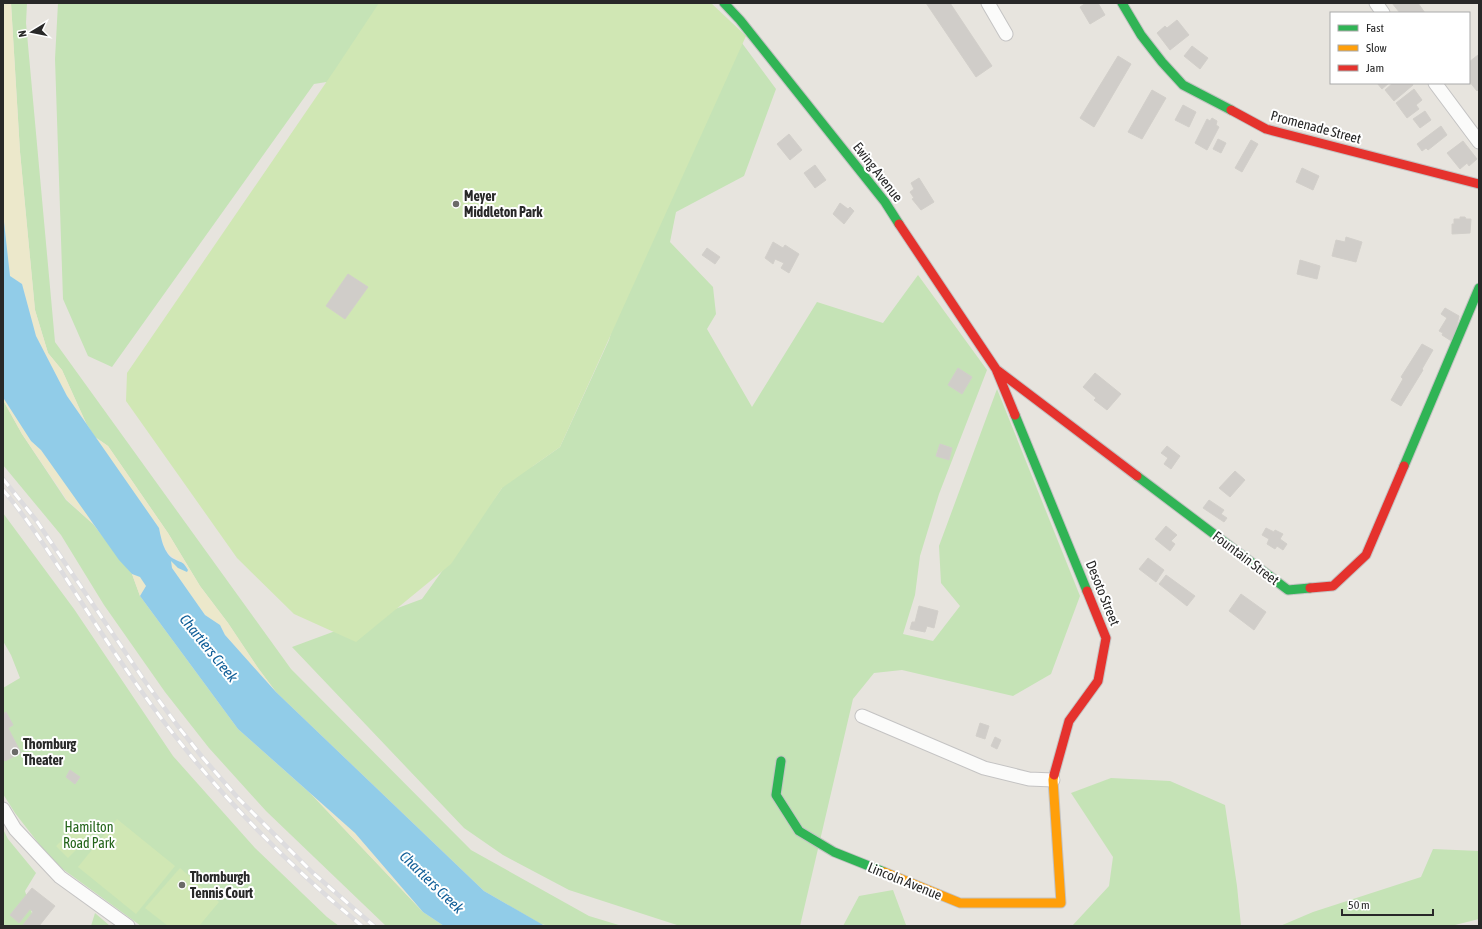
<svg xmlns="http://www.w3.org/2000/svg" width="1482" height="929" font-family="'Asap Condensed',sans-serif">
	<rect width="100%" height="100%" fill="#e7e4de"/>
	<!-- green -->
	<path fill="#c5e3b6" d="M 11,3 L 27,3 L 26,23 L 55,342 L 291,669 L 471,850 L 589,916 L 622,926 L 549,926 L 541,924 L 484,891 L 276,692 L 258,668 L 228,623 L 200,586 L 168,533 L 108,446 L 95,437 L 86,423 L 62,370 L 48,353 L 35,310 L 20,152 Z
		M 58,3 L 598,3 L 388,72 L 314,84 L 112,367 L 88,356 L 63,299 L 55,59 Z
		M 736,35 L 776,89 L 744,176 L 676,212 L 670,242 L 713,287 L 716,314 L 707,329 L 752,407 L 817,302 L 883,323 L 918,275 L 987,370 L 939,494 L 920,556 L 915,595 L 903,634 L 933,641 L 960,606 L 941,583 L 939,546 L 997,389 L 1080,596 L 1051,674 L 1013,696 L 902,670 L 874,673 L 853,699 L 800,926 L 680,926 L 569,890 L 503,855 L 464,828 L 292,647 L 422,599 L 502,488 L 486,476 L 533,466 L 560,447 L 609,340 L 636,250 Z
		M 3,400 L 22,434 L 66,500 L 93,524 L 132,574 L 140,596 L 238,729 L 311,794 L 423,912 L 444,926 L 386,926 L 266,811 L 209,748 L 165,692 L 104,605 L 61,535 L 3,465 Z
		M 3,513 L 74,609 L 173,756 L 255,848 L 327,917 L 339,926 L 141,926 L 53,862 L 15,813 L 3,794 L 3,688 L 20,678 L 11,655 L 3,641 Z
		M 1111,778 L 1170,781 L 1225,805 L 1237,886 L 1241,926 L 1072,926 L 1109,886 L 1113,857 L 1071,793 Z
		M 3,829 L 8,839 L 36,873 L 25,891 L 36,926 L 3,926 Z
		M 1433,849 L 1479,851 L 1479,919 L 1451,926 L 1280,926 L 1313,912 L 1421,877 Z
		M 893,890 L 906,925 L 905,926 L 843,926 L 859,896 Z
		M 95,913 L 110,926 L 91,926 Z"/>
	<!-- sand -->
	<path fill="#ece8cb" d="M 3,3 L 11,3 L 20,152 L 35,310 L 48,353 L 62,370 L 86,423 L 67,396 L 36,336 L 22,284 L 10,276 L 3,213 Z
		M 3,395 L 31,441 L 41,450 L 86,512 L 93,524 L 67,500 L 22,434 L 3,400 Z
		M 95,437 L 108,446 L 168,533 L 200,586 L 228,623 L 258,668 L 276,692 L 225,635 L 220,625 L 205,615 L 172,568 L 170,560 L 183,562 C 165,556 163,546 159,528 Z
		M 132,574 L 140,576 L 146,586 L 140,596 Z
		M 311,794 L 355,833 L 423,912 Z"/>
	<!-- pitch -->
	<path fill="#d0e7b4" d="M 379,3 L 711,3 L 746,36 L 560,447 L 502,488 L 451,564 L 356,642 L 294,614 L 237,558 L 126,401 L 127,373 L 336,68 Z
		M 117,819 L 175,866 L 136,914 L 78,867 Z
		M 80,823 L 91,835 L 68,858 L 56,846 Z
		M 180,868 L 219,902 L 199,926 L 168,926 L 145,908 Z"/>
	<!-- water -->
	<path fill="#91cce8" d="M 3,213 L 10,276 L 22,284 L 36,336 L 67,396 L 159,528 C 161,538 164,554 174,559 C 183,564 182,560 188,570 L 187,572 L 178,568 L 171,561 L 172,568 L 205,615 L 220,625 L 225,635 L 276,692 L 484,891 L 545,926 L 444,926 L 423,912 L 355,833 L 238,729 L 140,596 L 146,586 L 140,577 L 132,574 L 119,560 L 41,450 L 31,441 L 4,399 L 3,395 Z"/>
	<!-- building -->
	<path fill="#d0cdc9" stroke="#d2cfca" d="M 926,3 L 950,3 L 992,66 L 976,77 Z
		M 1086,3 L 1098,3 L 1105,15 L 1090,24 L 1080,7 Z
		M 1392,3 L 1418,3 L 1425,13 L 1400,13 Z
		M 1177,20 L 1189,35 L 1170,50 L 1157,33 L 1165,26 L 1167,28 Z
		M 1192,46 L 1208,58 L 1200,69 L 1184,56 Z
		M 1478,55 L 1479,56 L 1479,89 L 1477,91 L 1469,81 L 1469,62 Z
		M 1118,56 L 1131,64 L 1094,127 L 1080,118 Z
		M 1377,83 L 1389,83 L 1382,89 Z
		M 1393,83 L 1412,83 L 1413,85 L 1394,101 L 1385,90 Z
		M 1414,89 L 1422,100 L 1416,105 L 1419,109 L 1407,118 L 1396,103 Z
		M 1152,90 L 1166,98 L 1142,139 L 1128,132 Z
		M 1183,105 L 1196,112 L 1189,127 L 1175,120 Z
		M 1425,111 L 1431,120 L 1420,128 L 1413,119 Z
		M 1212,118 L 1217,121 L 1216,125 L 1219,127 L 1207,150 L 1195,143 L 1207,119 L 1210,121 Z
		M 1441,126 L 1447,135 L 1428,150 L 1426,148 L 1422,151 L 1417,144 Z
		M 789,134 L 802,150 L 790,160 L 777,144 Z
		M 1218,139 L 1226,143 L 1221,153 L 1213,149 Z
		M 1251,140 L 1258,144 L 1242,172 L 1235,168 Z
		M 1463,141 L 1477,159 L 1469,166 L 1467,163 L 1460,169 L 1447,153 Z
		M 815,165 L 826,180 L 815,188 L 804,173 Z
		M 1302,168 L 1319,176 L 1313,190 L 1296,182 Z
		M 919,178 L 934,202 L 921,210 L 912,199 L 914,198 L 910,192 L 914,189 L 911,183 Z
		M 840,203 L 848,209 L 850,207 L 854,211 L 844,224 L 833,214 Z
		M 1460,217 L 1465,217 L 1466,219 L 1471,219 L 1470,233 L 1452,234 L 1452,224 L 1454,224 L 1454,219 L 1460,219 Z
		M 1346,237 L 1362,242 L 1356,262 L 1332,256 L 1336,240 L 1345,242 Z
		M 773,242 L 783,248 L 785,245 L 799,254 L 789,273 L 781,268 L 784,263 L 775,259 L 773,264 L 765,258 Z
		M 707,248 L 720,257 L 715,264 L 702,255 Z
		M 1300,260 L 1320,266 L 1317,279 L 1297,274 Z
		M 348,274 L 368,287 L 345,319 L 326,306 Z
		M 1445,308 L 1459,316 L 1453,342 L 1442,335 L 1443,333 L 1439,331 L 1447,318 L 1441,314 Z
		M 1422,344 L 1433,350 L 1422,369 L 1423,370 L 1401,406 L 1391,400 L 1403,379 L 1401,377 Z
		M 958,368 L 972,377 L 962,394 L 948,385 Z
		M 1095,373 L 1121,394 L 1107,410 L 1094,400 L 1096,398 L 1083,387 Z
		M 940,444 L 952,448 L 949,460 L 936,456 Z
		M 1167,446 L 1180,456 L 1171,469 L 1164,464 L 1168,458 L 1161,453 Z
		M 1235,471 L 1245,480 L 1230,497 L 1219,488 Z
		M 1209,500 L 1224,510 L 1221,514 L 1227,518 L 1224,522 L 1203,508 Z
		M 1166,526 L 1177,535 L 1171,541 L 1175,544 L 1170,551 L 1155,539 Z
		M 1266,528 L 1274,532 L 1275,530 L 1283,534 L 1280,539 L 1287,544 L 1283,550 L 1277,546 L 1275,549 L 1267,544 L 1269,539 L 1262,535 Z
		M 1148,558 L 1164,570 L 1156,582 L 1139,569 Z
		M 1166,575 L 1195,596 L 1187,606 L 1159,584 Z
		M 1241,594 L 1266,612 L 1254,630 L 1229,611 Z
		M 919,606 L 938,611 L 934,628 L 927,626 L 925,632 L 910,629 L 912,622 L 915,622 Z
		M 6,712 L 13,725 L 8,728 L 21,753 L 5,761 L 3,758 L 3,714 Z
		M 980,723 L 989,726 L 985,739 L 976,736 Z
		M 995,737 L 1001,740 L 997,749 L 991,746 Z
		M 70,770 L 80,777 L 75,784 L 66,777 Z
		M 32,888 L 55,906 L 39,926 L 24,926 L 23,925 L 33,912 L 30,909 L 19,923 L 10,915 Z"/>
	<g fill="none" stroke-linecap="round" stroke-linejoin="round">
		<!-- street casing -->
		<g stroke="#c4c3c3" stroke-width="15">
			<path id="street" d="M 988,3 L 1006,34
				M 1376,3 L 1383,13
				M 1435,83 L 1479,142
				M 862,716 L 984,768 L 1029,779 L 1053,780
				M 3,809 L 15,829 L 60,877 L 128,926"/>
		</g>
		<!-- fast casing -->
		<g stroke="#c4c3c3" stroke-width="11">
			<path id="fast" d="M 724,3 L 740,20 L 885,202 L 899,224
				M 1122,3 L 1141,35 L 1162,62 L 1183,85 L 1231,110
				M 1015,415 L 1087,591
				M 1404,466 L 1479,288
				M 1137,476 L 1288,590 L 1310,588
				M 781,761 L 776,795 L 799,831 L 834,852 L 884,872"/>
		</g>
		<!-- slow casing -->
		<g stroke="#c4c3c3" stroke-width="11">
			<path id="slow" d="M 884,872 L 960,903 L 1061,903 L 1053,780 L 1054,775"/>
		</g>
		<!-- jam casing -->
		<g stroke="#c4c3c3" stroke-width="11">
			<path id="jam" d="M 1231,110 L 1266,129 L 1479,184
				M 899,224 L 996,369 L 1015,415
				M 997,370 L 1137,476
				M 1310,588 L 1333,586 L 1366,555 L 1404,466
				M 1054,775 L 1069,721 L 1098,681 L 1106,638 L 1087,591"/>
		</g>
		<!-- street -->
		<use href="#street" stroke="#fbfbfa" stroke-width="13"/>
		<!-- fast -->
		<use href="#fast" stroke="#30b455" stroke-width="9"/>
		<!-- slow -->
		<use href="#slow" stroke="#ff9f0a" stroke-width="9"/>
		<!-- jam -->
		<use href="#jam" stroke="#e5322d" stroke-width="9"/>
		<!-- rail casing -->
		<g stroke="#dddcde" stroke-width="4.5">
			<path id="rail" d="M 3,479 L 36,520 L 144,680 L 177,725 L 203,758 L 239,799 L 312,872 L 374,926
				M 3,490 C 24,514 42,542 60,569 C 85,608 110,647 137,685 C 200,775 277,856 362,926"/>
		</g>
		<!-- rail -->
		<use href="#rail" stroke="#fff" stroke-width="3" stroke-dasharray="9" stroke-linecap="butt"/>
	</g>
	<!-- markers -->
	<g fill="#6b6a68" stroke="#fff" stroke-width="1.5">
		<circle cx="456" cy="204" r="4"/>
		<circle cx="15" cy="752" r="4"/>
		<circle cx="182" cy="885" r="4"/>
	</g>
	<g text-anchor="middle" dominant-baseline="central" stroke-width="4" stroke-linejoin="round" paint-order="stroke">
		<!-- street labels -->
		<g font-size="14" fill="#282828" stroke="#fff">
			<text transform="translate(1316 127) rotate(15)">Promenade Street</text>
			<text transform="translate(878 172) rotate(52)">Ewing Avenue</text>
			<text transform="translate(1246 558) rotate(37)">Fountain Street</text>
			<text transform="translate(1103 593) rotate(68)">Desoto Street</text>
			<text transform="translate(905 881) rotate(22)">Lincoln Avenue</text>
		</g>
		<!-- poi labels -->
		<g font-size="14" font-weight="bold" fill="#282828" stroke="#fff" text-anchor="start">
			<text x="464" y="196">Meyer<tspan x="464" dy="16">Middleton Park</tspan></text>
			<text x="23" y="744">Thornburg<tspan x="23" dy="16">Theater</tspan></text>
			<text x="190" y="877">Thornburgh<tspan x="190" dy="16">Tennis Court</tspan></text>
		</g>
		<!-- park labels -->
		<g font-size="14" fill="#23641a" stroke="#fff">
			<text x="89" y="827">Hamilton<tspan x="89" dy="16">Road Park</tspan></text>
		</g>
		<!-- water labels -->
		<g font-size="15" font-style="italic" fill="#0e5d97" stroke="#fff">
			<text transform="translate(209 648) rotate(51)">Chartiers Creek</text>
			<text transform="translate(432 882) rotate(44)">Chartiers Creek</text>
		</g>
	</g>
	<!-- border -->
	<rect width="1482" height="929" fill="none" stroke="#282828" stroke-width="8"/>
	<!-- legend -->
	<rect x="1330" y="12" width="140" height="72" fill="#ffffff" stroke="#a9a9a9"/>
	<rect x="1338" y="25" width="20" height="6" fill="#30b455" stroke="#a9a9a9"/>
	<text x="1366" y="32" font-size="12" fill="#282828">Fast</text>
	<rect x="1338" y="45" width="20" height="6" fill="#ff9f0a" stroke="#a9a9a9"/>
	<text x="1366" y="52" font-size="12" fill="#282828">Slow</text>
	<rect x="1338" y="65" width="20" height="6" fill="#e5322d" stroke="#a9a9a9"/>
	<text x="1366" y="72" font-size="12" fill="#282828">Jam</text>
	<!-- north arrow -->
	<g transform="translate(32 32) rotate(260)" stroke="#ffffff" stroke-width="3" paint-order="stroke">
	<path d="M0-3L7 15L0 10L-7 15Z" fill="#282828"/>
	<text y="-6" font-size="11" font-weight="bold" text-anchor="middle" fill="#282828">N</text>
	</g>
	<!-- scale -->
	<path d="M1342 909v6h91v-6" fill="none" stroke="#282828" stroke-width="2"/>
	<text x="1348" y="909" font-size="12" fill="#282828" stroke="#ffffff" stroke-width="3" paint-order="stroke">50 m</text>
</svg>
